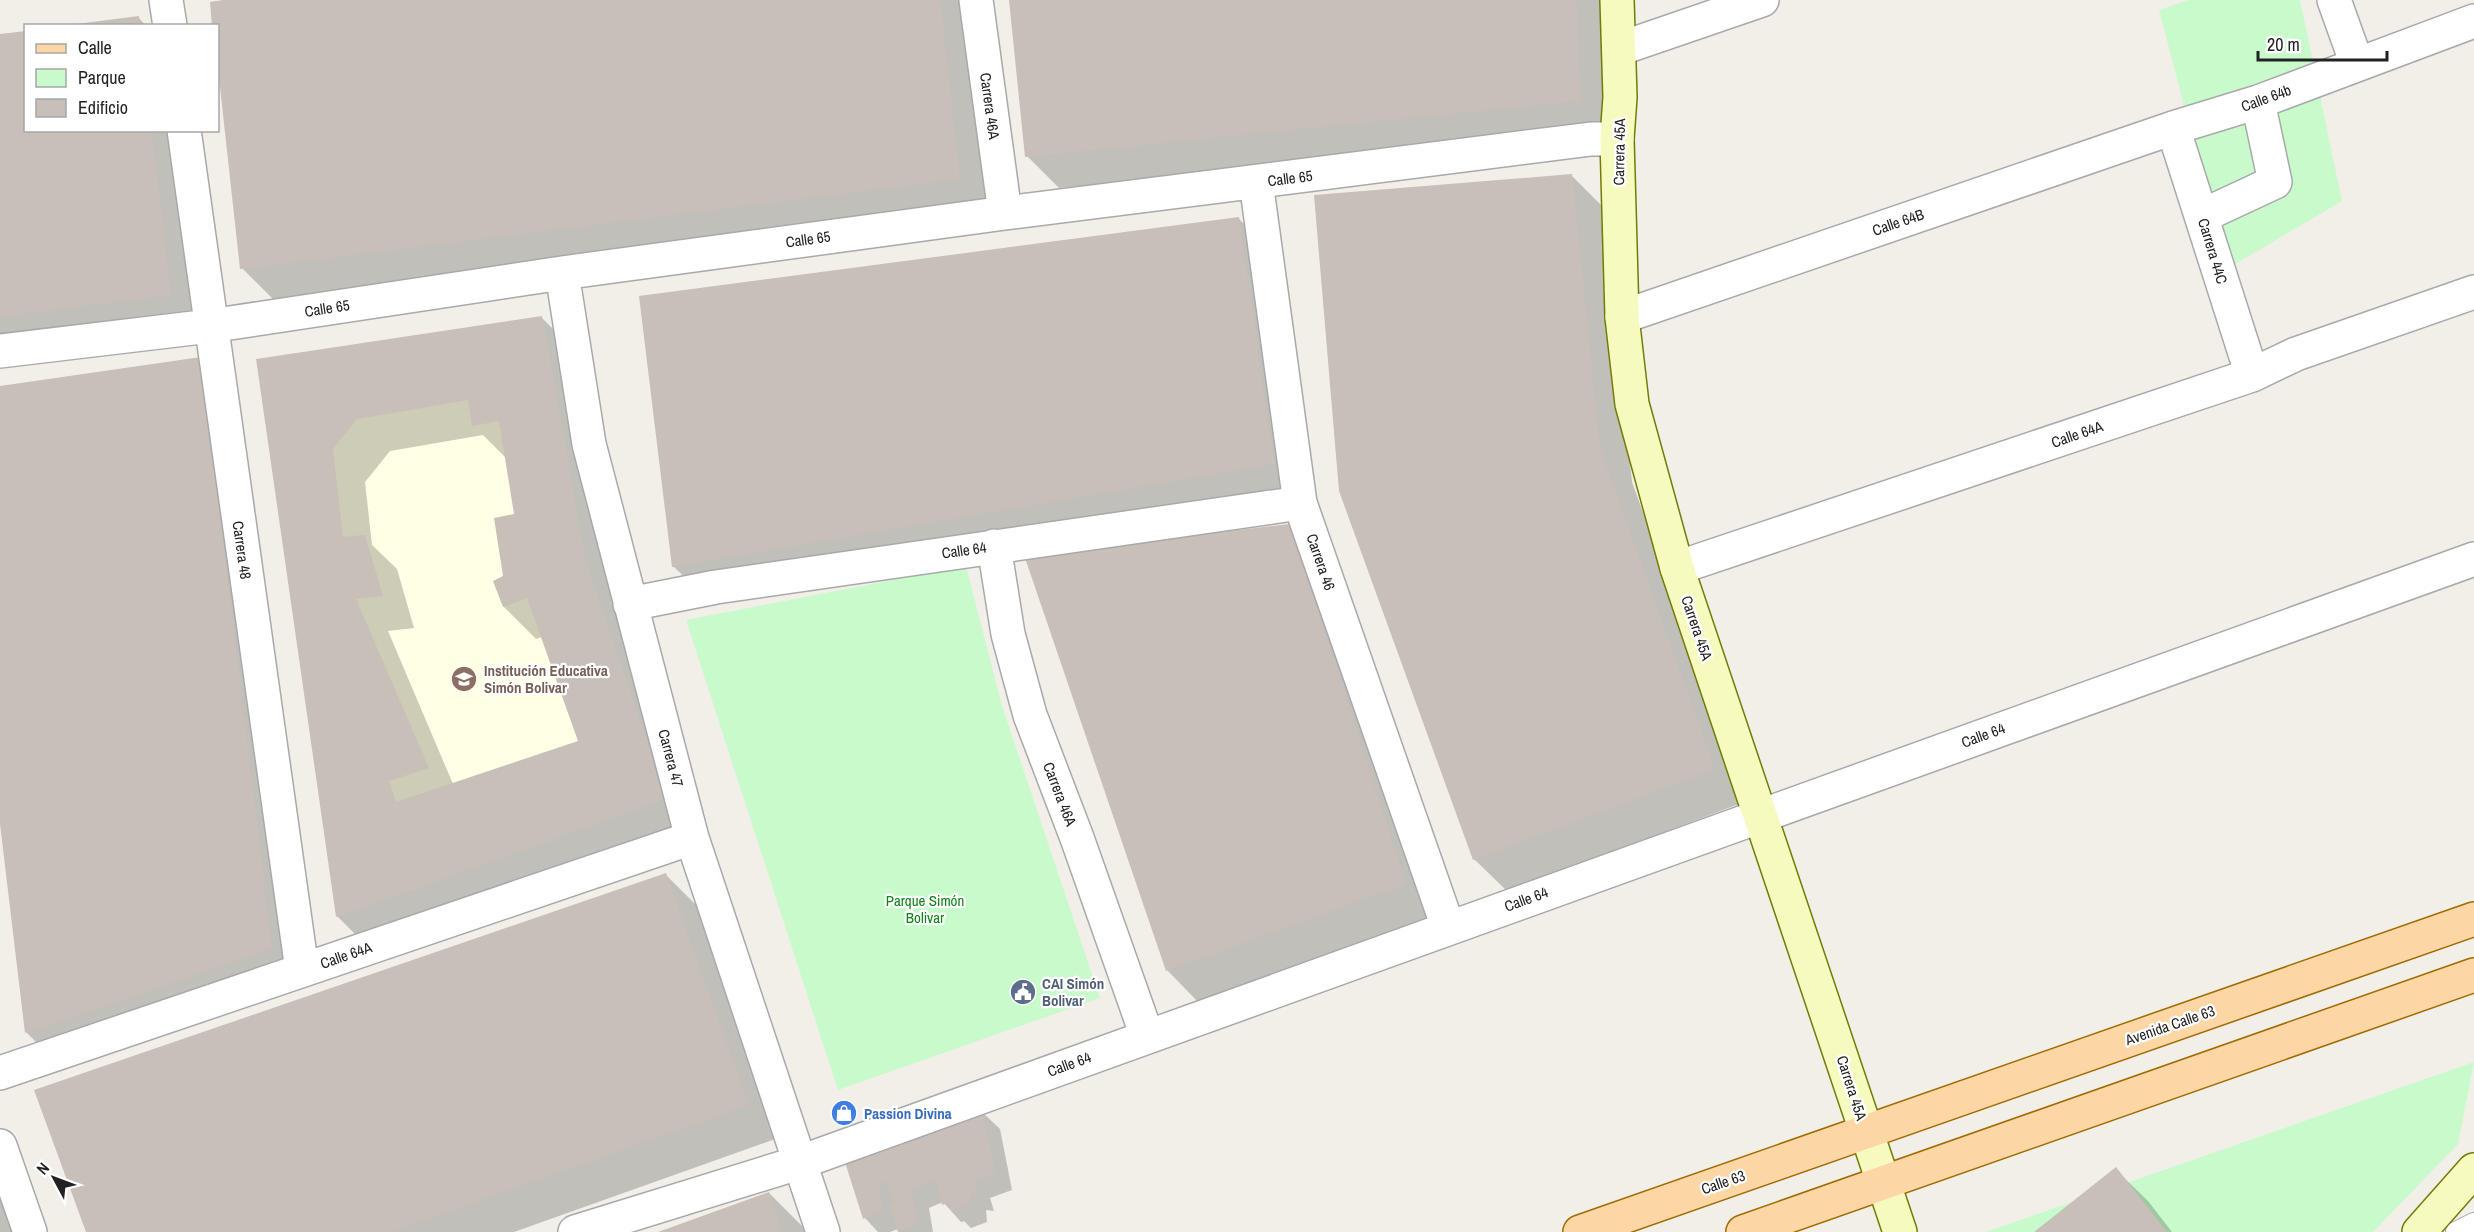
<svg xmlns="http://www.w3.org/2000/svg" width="2474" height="1232" font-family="'Archivo Narrow',sans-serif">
	<rect width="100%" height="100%" fill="#f2efe9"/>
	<!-- education -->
	<path fill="#ffffe5" d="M 542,316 L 585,560 L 666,798 L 336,917 L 256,359 Z"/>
	<!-- park -->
	<path fill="#c8facc" d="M 2188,0 L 2300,0 L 2342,201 L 2227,269 L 2159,10 Z
		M 966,566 L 1002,706 L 1100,998 L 838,1090 L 686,620 Z
		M 2474,1062 L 2458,1144 L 2373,1232 L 1986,1232 Z"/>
	<!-- shadow -->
	<path fill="#0003" fill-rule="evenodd" d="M 234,0 L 969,0 L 992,211 L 274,300 L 242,268 L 218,56 L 218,26 Z
		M 1011,0 L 1608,0 L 1612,133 L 1059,188 L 1027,156 Z
		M 138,17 L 146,26 L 77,26 Z
		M 0,36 L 26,130 L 180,130 L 202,327 L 0,353 Z
		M 1572,176 L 1604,208 L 1632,482 L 1747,801 L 1507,891 L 1474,859 Z
		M 1239,219 L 1271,251 L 1305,497 L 706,598 L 673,566 Z
		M 542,318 L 574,350 L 697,830 L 370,949 L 338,917 L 258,361 ZM 483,435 L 507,459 L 515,515 L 505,577 L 504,607 L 536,639 L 542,637 L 580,742 L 453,784 L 388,631 L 414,628 L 397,569 L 372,545 L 365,482 L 390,451 Z
		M 200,358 L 303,982 L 59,1065 L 27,1033 L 0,811 L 0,387 Z
		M 1289,526 L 1322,558 L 1438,917 L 1199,1003 L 1167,970 Z
		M 666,875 L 698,907 L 781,1137 L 514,1232 L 87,1232 Z
		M 982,1112 L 1000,1129 L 1012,1190 L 990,1198 L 994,1211 L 986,1210 L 987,1222 L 971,1228 L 964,1221 L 961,1222 L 943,1202 L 929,1208 L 933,1232 L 899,1232 L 898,1229 L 890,1232 L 878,1232 L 865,1218 L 847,1163 L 916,1140 Z
		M 2115,1169 L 2148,1201 L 2172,1232 L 2036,1232 Z
		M 0,1180 L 19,1232 L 0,1232 Z
		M 769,1193 L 802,1226 L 804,1232 L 662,1232 Z"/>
	<!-- building -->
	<path fill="#c7bfb8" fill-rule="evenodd" d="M 223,0 L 940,0 L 960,179 L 240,269 L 218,69 L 218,26 L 212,26 L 210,2 Z
		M 1009,0 L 1577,0 L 1580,101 L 1025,157 Z
		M 139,16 L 140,26 L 76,26 L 76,24 Z
		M 26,31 L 26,130 L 152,130 L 171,295 L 0,317 L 0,34 Z
		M 1572,174 L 1600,448 L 1715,769 L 1473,860 L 1339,491 L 1314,195 Z
		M 1239,217 L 1274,464 L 672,567 L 639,296 Z
		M 542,316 L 585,560 L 666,798 L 336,917 L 256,359 ZM 468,400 L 472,426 L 499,421 L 514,514 L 494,518 L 503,576 L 493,581 L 503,607 L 527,598 L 578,741 L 396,802 L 389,781 L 429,768 L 356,599 L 383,596 L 365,535 L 343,537 L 333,449 L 357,419 Z
		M 201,357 L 272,949 L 25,1033 L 0,824 L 0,386 Z
		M 1290,524 L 1406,884 L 1166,971 L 1024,555 Z
		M 666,873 L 749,1105 L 391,1232 L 86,1232 L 34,1090 Z
		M 983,1110 L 995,1173 L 974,1180 L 977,1195 L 970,1194 L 970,1204 L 952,1211 L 948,1203 L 942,1205 L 936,1180 L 912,1190 L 917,1224 L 898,1232 L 889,1206 L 894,1203 L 886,1181 L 879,1183 L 883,1210 L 863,1219 L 845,1162 L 915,1139 Z
		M 2116,1167 L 2167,1232 L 2034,1232 Z
		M 769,1192 L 783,1232 L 658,1232 Z"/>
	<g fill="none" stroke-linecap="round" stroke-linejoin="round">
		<!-- lane casing -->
		<g stroke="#a9a9a9" stroke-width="22">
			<path id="lane" d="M 2456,1232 L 2474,1223"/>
		</g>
		<!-- street casing -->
		<g stroke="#a9a9a9" stroke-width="36">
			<path id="street" d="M 166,0 L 170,26
				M 976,0 L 1005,213
				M 2334,0 L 2357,64
				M 1619,49 L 1762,0
				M 2173,128 L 2252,375
				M 184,130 L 302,970
				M 1256,182 L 1300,503 L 1448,927
				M 2202,216 L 2275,182 L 2258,102
				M 562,273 L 589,444 L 692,838 L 823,1232
				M 1622,317 L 2173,128 L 2258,102 L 2474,21
				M 0,351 L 210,326 L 562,273 L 1005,213 L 1591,139 L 1617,139
				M 994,546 L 1008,634 L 1030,715 L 1077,838 L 1147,1036
				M 1677,568 L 2252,375 L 2296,354 L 2474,292
				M 630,604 L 716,587 L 1300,503
				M 0,1073 L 692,838
				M 0,1146 L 30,1232
				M 575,1232 L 798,1163 L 2474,559"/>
		</g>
		<!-- secondary casing -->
		<g stroke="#707d05" stroke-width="36">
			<path id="secondary" d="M 1617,0 L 1620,97 L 1617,139 L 1622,317 L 1632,404 L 1677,568 L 1900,1232
				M 2419,1232 L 2474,1170"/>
		</g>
		<!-- primary casing -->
		<g stroke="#a06b00" stroke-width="36">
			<path id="primary" d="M 1580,1232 L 2474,919
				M 1743,1232 L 2474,975"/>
		</g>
		<!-- lane -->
		<use href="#lane" stroke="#fff" stroke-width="20"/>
		<!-- street -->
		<use href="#street" stroke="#fff" stroke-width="33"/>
		<!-- secondary -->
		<use href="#secondary" stroke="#f7fabf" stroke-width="33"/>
		<!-- primary -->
		<use href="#primary" stroke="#fcd6a4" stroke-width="33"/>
	</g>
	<!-- icons -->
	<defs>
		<g id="school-disc" transform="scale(1.35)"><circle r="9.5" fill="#8d6e63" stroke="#fff"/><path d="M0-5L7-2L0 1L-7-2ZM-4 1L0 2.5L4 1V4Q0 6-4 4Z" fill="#fff"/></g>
		<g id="civic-disc" transform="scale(1.35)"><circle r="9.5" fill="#5c6f8a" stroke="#fff"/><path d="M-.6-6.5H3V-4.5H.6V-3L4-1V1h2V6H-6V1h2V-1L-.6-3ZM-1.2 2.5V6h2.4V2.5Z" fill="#fff"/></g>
		<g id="shop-disc" transform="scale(1.35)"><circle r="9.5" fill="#3f7fe0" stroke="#fff"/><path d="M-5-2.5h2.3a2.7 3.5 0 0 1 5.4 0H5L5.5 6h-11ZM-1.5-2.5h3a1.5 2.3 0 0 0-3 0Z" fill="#fff"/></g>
	</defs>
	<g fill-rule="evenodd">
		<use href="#school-disc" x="464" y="679"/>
		<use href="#civic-disc" x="1023" y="992"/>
		<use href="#shop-disc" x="844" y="1113"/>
	</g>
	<g text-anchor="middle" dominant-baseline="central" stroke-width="4.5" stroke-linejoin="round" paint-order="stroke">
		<!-- street labels -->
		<g font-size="15" fill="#222" stroke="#fff">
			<text transform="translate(2266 98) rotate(-20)">Calle 64b</text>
			<text transform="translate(990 106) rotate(82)">Carrera 46A</text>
			<text transform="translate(1619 152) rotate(-89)">Carrera 45A</text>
			<text transform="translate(1290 178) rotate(-7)">Calle 65</text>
			<text transform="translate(1898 222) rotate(-19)">Calle 64B</text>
			<text transform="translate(808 239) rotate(-8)">Calle 65</text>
			<text transform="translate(2213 251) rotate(73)">Carrera 44C</text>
			<text transform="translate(327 308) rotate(-9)">Calle 65</text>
			<text transform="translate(2077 434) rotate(-19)">Calle 64A</text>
			<text transform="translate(242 550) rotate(82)">Carrera 48</text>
			<text transform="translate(964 550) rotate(-8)">Calle 64</text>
			<text transform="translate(1321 562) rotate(71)">Carrera 46</text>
			<text transform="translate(1697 628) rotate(71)">Carrera 45A</text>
			<text transform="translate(1983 735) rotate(-20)">Calle 64</text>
			<text transform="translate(671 758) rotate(75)">Carrera 47</text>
			<text transform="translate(1060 794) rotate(69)">Carrera 46A</text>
			<text transform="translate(1526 899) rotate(-20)">Calle 64</text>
			<text transform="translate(346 955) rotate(-19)">Calle 64A</text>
			<text transform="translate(2170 1025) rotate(-19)">Avenida Calle 63</text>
			<text transform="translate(1069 1064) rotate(-20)">Calle 64</text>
			<text transform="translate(1852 1088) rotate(72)">Carrera 45A</text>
			<text transform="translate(1723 1182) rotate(-19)">Calle 63</text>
		</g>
		<!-- education labels -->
		<g font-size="15" font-weight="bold" fill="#785e54" stroke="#fff" text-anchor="start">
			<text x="484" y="670">Institución Educativa<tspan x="484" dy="17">Simón Bolivar</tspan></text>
		</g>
		<!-- park labels -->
		<g font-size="15" fill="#0c8416" stroke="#fff">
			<text x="925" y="900">Parque Simón<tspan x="925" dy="17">Bolivar</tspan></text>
		</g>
		<!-- service labels -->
		<g font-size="15" font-weight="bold" fill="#4e5e75" stroke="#fff" text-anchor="start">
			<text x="1042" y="983">CAI Simón<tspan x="1042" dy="17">Bolivar</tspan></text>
		</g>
		<!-- shop labels -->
		<g font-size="15" font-weight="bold" fill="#366cbe" stroke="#fff" text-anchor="start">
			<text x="864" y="1113">Passion Divina</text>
		</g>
	</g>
	<!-- legend -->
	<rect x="24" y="24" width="195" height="108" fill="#ffffff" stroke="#a7a7a7" stroke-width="1.5"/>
	<rect x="36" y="44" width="30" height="9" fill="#fcd6a4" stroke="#a7a7a7" stroke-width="1.5"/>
	<text x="78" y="54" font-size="18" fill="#222222">Calle</text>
	<rect x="36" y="69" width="30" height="18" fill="#c8facc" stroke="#a7a7a7" stroke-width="1.5"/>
	<text x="78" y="84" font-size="18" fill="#222222">Parque</text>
	<rect x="36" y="99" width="30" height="18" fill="#c7bfb8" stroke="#a7a7a7" stroke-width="1.5"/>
	<text x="78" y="114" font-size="18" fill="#222222">Edificio</text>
	<!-- north arrow -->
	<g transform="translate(54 1178) rotate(311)" stroke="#ffffff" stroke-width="4.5" paint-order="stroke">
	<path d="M0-4.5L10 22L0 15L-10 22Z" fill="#222222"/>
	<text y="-9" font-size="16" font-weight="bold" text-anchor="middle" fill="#222222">N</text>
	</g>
	<!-- scale -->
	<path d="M2258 51v9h129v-9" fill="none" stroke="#222222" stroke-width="3"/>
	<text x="2267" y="51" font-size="18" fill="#222222" stroke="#ffffff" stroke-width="4.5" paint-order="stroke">20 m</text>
</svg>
